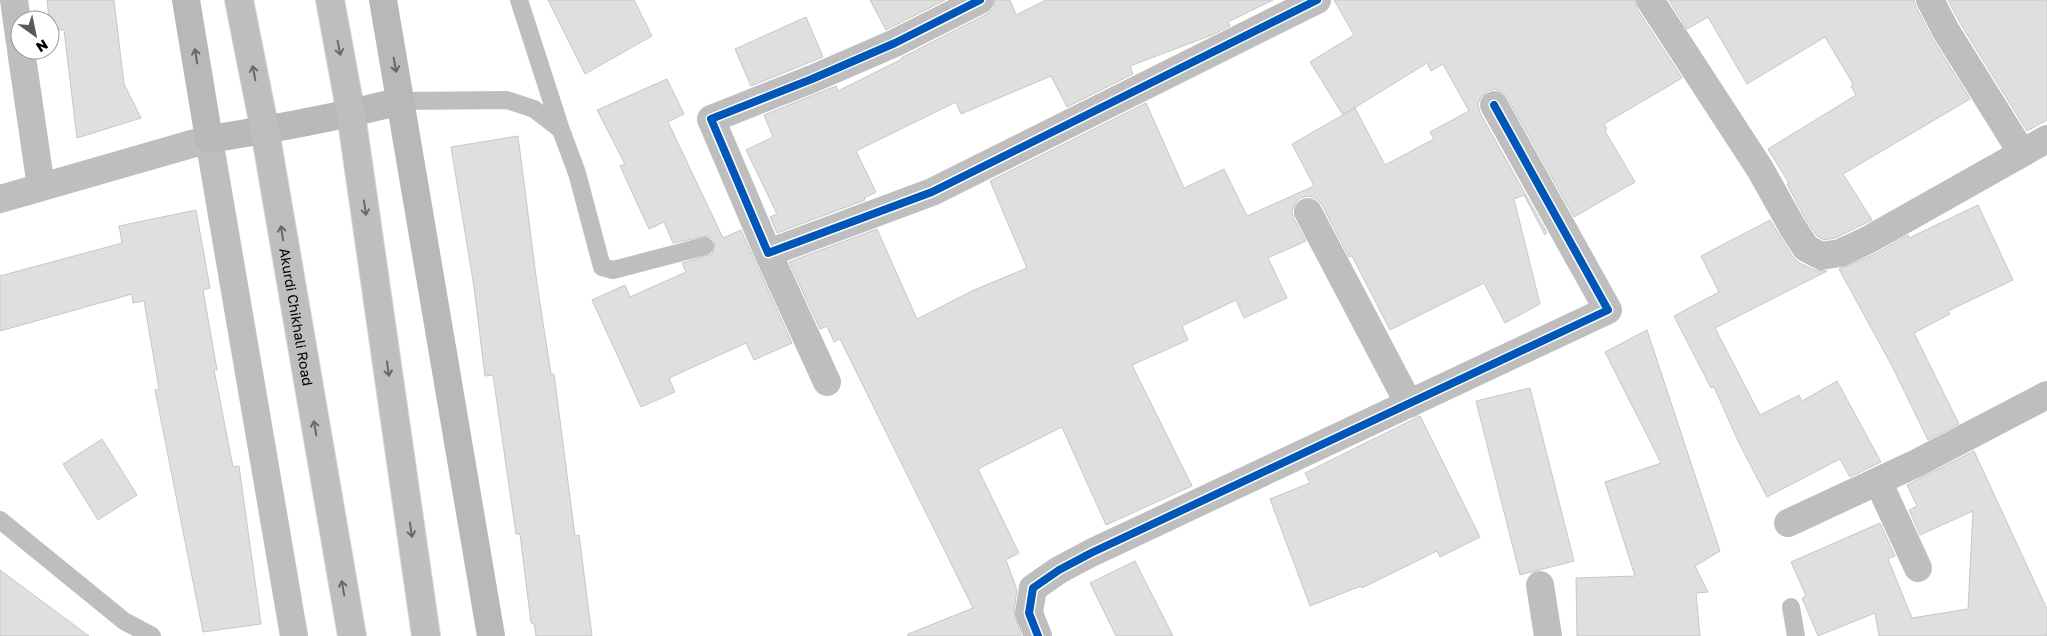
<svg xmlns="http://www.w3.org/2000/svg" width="2047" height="636" font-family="'Golos Text',sans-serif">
	<rect width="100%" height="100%" fill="#fff"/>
	<!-- building -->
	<path fill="#dfdfdf" stroke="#c7c7c7" d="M 47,0 L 114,0 L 124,84 L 141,118 L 77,138 L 64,30 L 50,30 Z
		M 548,0 L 634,0 L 652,36 L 585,74 Z
		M 870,0 L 945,0 L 886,30 Z
		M 995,0 L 1010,0 L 1016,15 L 1046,0 L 1273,0 L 1228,22 L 1230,26 L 1212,35 L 1130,66 L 1133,74 L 1067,107 L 1051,76 L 961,114 L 956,102 L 856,151 L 876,192 L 864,198 L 865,200 L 777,233 L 770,217 L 777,214 L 746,150 L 773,137 L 764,115 L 836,86 L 838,91 L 902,59 L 901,58 L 987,14 L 993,8 Z
		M 1334,0 L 1635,0 L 1637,9 L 1682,78 L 1604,124 L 1607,129 L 1605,131 L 1635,182 L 1574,217 L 1507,97 L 1502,92 L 1495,89 L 1487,91 L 1481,97 L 1478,104 L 1480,113 L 1547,233 L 1545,235 L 1524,195 L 1514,199 L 1540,304 L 1505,323 L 1484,283 L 1390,330 L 1352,256 L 1349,257 L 1322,205 L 1317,199 L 1309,196 L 1300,198 L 1295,204 L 1292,212 L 1294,219 L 1306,241 L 1268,258 L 1287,298 L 1244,318 L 1236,300 L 1182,326 L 1188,340 L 1132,365 L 1192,486 L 1106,525 L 1062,427 L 978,469 L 1019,553 L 1006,560 L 1017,590 L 1014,611 L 1021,636 L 908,636 L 908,634 L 973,608 L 840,339 L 834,342 L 827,326 L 820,329 L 789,262 L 877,229 L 917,319 L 974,290 L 1027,268 L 990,181 L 1146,103 L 1184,188 L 1224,169 L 1247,216 L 1314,186 L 1292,144 L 1355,108 L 1385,165 L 1434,139 L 1430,132 L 1469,111 L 1443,64 L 1431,71 L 1427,63 L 1343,115 L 1310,62 L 1354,35 Z
		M 1669,0 L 1914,0 L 1916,7 L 1932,38 L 1970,99 L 1843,174 L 1872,220 L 1835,238 L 1824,240 L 1817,236 L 1806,220 L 1787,184 L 1789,183 L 1768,149 L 1856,95 L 1851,86 L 1853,84 L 1825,37 L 1747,84 L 1708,17 L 1687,29 Z
		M 1948,0 L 2047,0 L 2047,120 L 2027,131 L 1960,23 Z
		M 806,17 L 823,57 L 751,86 L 735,49 Z
		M 667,79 L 684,114 L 668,122 L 723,238 L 741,230 L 792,343 L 754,360 L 746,343 L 669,378 L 675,392 L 641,407 L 592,300 L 625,285 L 630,297 L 686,272 L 682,263 L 712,254 L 715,244 L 713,239 L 707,236 L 673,243 L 664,222 L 649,229 L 620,166 L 625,164 L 597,110 Z
		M 518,136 L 537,284 L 551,374 L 554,374 L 575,536 L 579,535 L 592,636 L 536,636 L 534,623 L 531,623 L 520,534 L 516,534 L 493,375 L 485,376 L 474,287 L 451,147 Z
		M 1978,205 L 2013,280 L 1948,311 L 1950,314 L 1914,333 L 1959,424 L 1928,440 L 1892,366 L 1839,269 L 1875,254 L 1908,235 L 1909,238 Z
		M 196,210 L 210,288 L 203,290 L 217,370 L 214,370 L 233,467 L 239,466 L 261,624 L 203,632 L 155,390 L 159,389 L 144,301 L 133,303 L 132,294 L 0,331 L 0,276 L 122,243 L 119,226 Z
		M 1770,220 L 1793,257 L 1798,262 L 1814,270 L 1827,271 L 1715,328 L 1760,415 L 1799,395 L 1802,401 L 1837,381 L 1881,462 L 1850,477 L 1840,459 L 1767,497 L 1738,441 L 1714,387 L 1711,388 L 1674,316 L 1719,292 L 1701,256 Z
		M 1647,330 L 1720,551 L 1695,566 L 1708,592 L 1696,593 L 1700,636 L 1577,636 L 1576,578 L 1635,576 L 1605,482 L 1661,463 L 1605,352 Z
		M 1530,388 L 1574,561 L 1520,575 L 1476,401 Z
		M 1420,416 L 1480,537 L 1440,557 L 1437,551 L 1362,588 L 1361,586 L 1310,606 L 1270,499 L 1310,483 L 1305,473 Z
		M 102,439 L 137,495 L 98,520 L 63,464 Z
		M 1974,451 L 2047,609 L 2047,636 L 1879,636 L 1875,613 L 1818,636 L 1802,598 L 1806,596 L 1791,562 L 1880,523 L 1895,556 L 1888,559 L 1912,618 L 1968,609 L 1973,511 L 1920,535 L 1909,510 L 1917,506 L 1907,485 Z
		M 1135,561 L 1173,636 L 1116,636 L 1090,583 Z
		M 0,570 L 89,636 L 0,636 Z"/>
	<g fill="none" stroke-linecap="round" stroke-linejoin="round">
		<!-- primary casing -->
		<g stroke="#dbdbdb" stroke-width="30">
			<g id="primary">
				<path id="s1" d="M 239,0 L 265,131 L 352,636"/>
				<path d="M 330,0 L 351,114 L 426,636"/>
			</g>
		</g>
		<!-- lane -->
		<path stroke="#bebebe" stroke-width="18" d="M 519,0 L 561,130
			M 401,101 L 507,100 L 534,109 L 561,130 L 577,173 L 602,267 L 613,270 L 705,246
			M 0,520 L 124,621 L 152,636
			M 1791,607 L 1796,636"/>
		<!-- street -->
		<path stroke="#bebebe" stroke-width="28" d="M 14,0 L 20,43
			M 980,0 L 895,43 L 812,79 L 711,119 L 768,253 L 932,192 L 1317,0
			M 1650,0 L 1760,169 L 1793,228 L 1806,248 L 1821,256 L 1840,253 L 1868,240 L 2047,139
			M 1930,0 L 1946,31 L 2022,153
			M 21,50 L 41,187
			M 0,199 L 209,139 L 294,636
			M 1308,212 L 1409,404
			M 768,253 L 827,382
			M 1878,481 L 1918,568
			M 1788,523 L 1917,463 L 2047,395
			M 1540,585 L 1548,636
			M 1038,636 L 1029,613 L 1033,588 L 1059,570 L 1091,553 L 1608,310 L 1494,105"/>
		<!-- secondary -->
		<path stroke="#b8b8b8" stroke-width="28" d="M 186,0 L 209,139 C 274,129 338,117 401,101
			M 383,0 L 491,636"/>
		<!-- primary -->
		<use href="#primary" stroke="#bebebe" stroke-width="28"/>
		<!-- cycleway casing -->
		<g stroke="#fff" stroke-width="11">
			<path id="cycleway" d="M 980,0 L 895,43 L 812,79 L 711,119 L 768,253 L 932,192 L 1317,0
				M 1038,636 L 1029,613 L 1033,588 L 1059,570 L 1091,553 L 1608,310 L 1494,105"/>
		</g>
		<!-- cycleway -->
		<use href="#cycleway" stroke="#0057b8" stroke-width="8"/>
	</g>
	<!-- one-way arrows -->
	<defs><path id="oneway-shaft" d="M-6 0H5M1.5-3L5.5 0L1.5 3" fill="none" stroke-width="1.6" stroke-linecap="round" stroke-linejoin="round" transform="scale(1.25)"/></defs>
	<g stroke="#686868">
		<use href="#oneway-shaft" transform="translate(339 48) rotate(79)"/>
		<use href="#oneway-shaft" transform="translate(254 73) rotate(-101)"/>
		<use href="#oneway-shaft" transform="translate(365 208) rotate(82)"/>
		<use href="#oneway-shaft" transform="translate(282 233) rotate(-99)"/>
		<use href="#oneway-shaft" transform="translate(388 369) rotate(82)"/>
		<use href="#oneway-shaft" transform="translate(315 428) rotate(-100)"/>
		<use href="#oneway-shaft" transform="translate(411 530) rotate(82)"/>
		<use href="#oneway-shaft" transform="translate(343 588) rotate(-100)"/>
	</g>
	<g stroke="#656565">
		<use href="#oneway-shaft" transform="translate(196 56) rotate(-99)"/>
		<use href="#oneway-shaft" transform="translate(395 65) rotate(80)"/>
	</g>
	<g text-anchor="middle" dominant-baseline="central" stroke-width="4.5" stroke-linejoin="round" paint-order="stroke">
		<!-- street labels -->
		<g font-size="14" fill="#000" stroke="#fff">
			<text stroke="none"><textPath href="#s1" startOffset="322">Akurdi Chikhali Road</textPath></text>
		</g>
	</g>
	<!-- north arrow -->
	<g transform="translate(35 35) rotate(147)"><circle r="24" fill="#ffffff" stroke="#999999"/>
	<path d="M0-4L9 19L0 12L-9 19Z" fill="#595959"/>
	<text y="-8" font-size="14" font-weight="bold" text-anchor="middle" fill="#000000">N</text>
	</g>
</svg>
